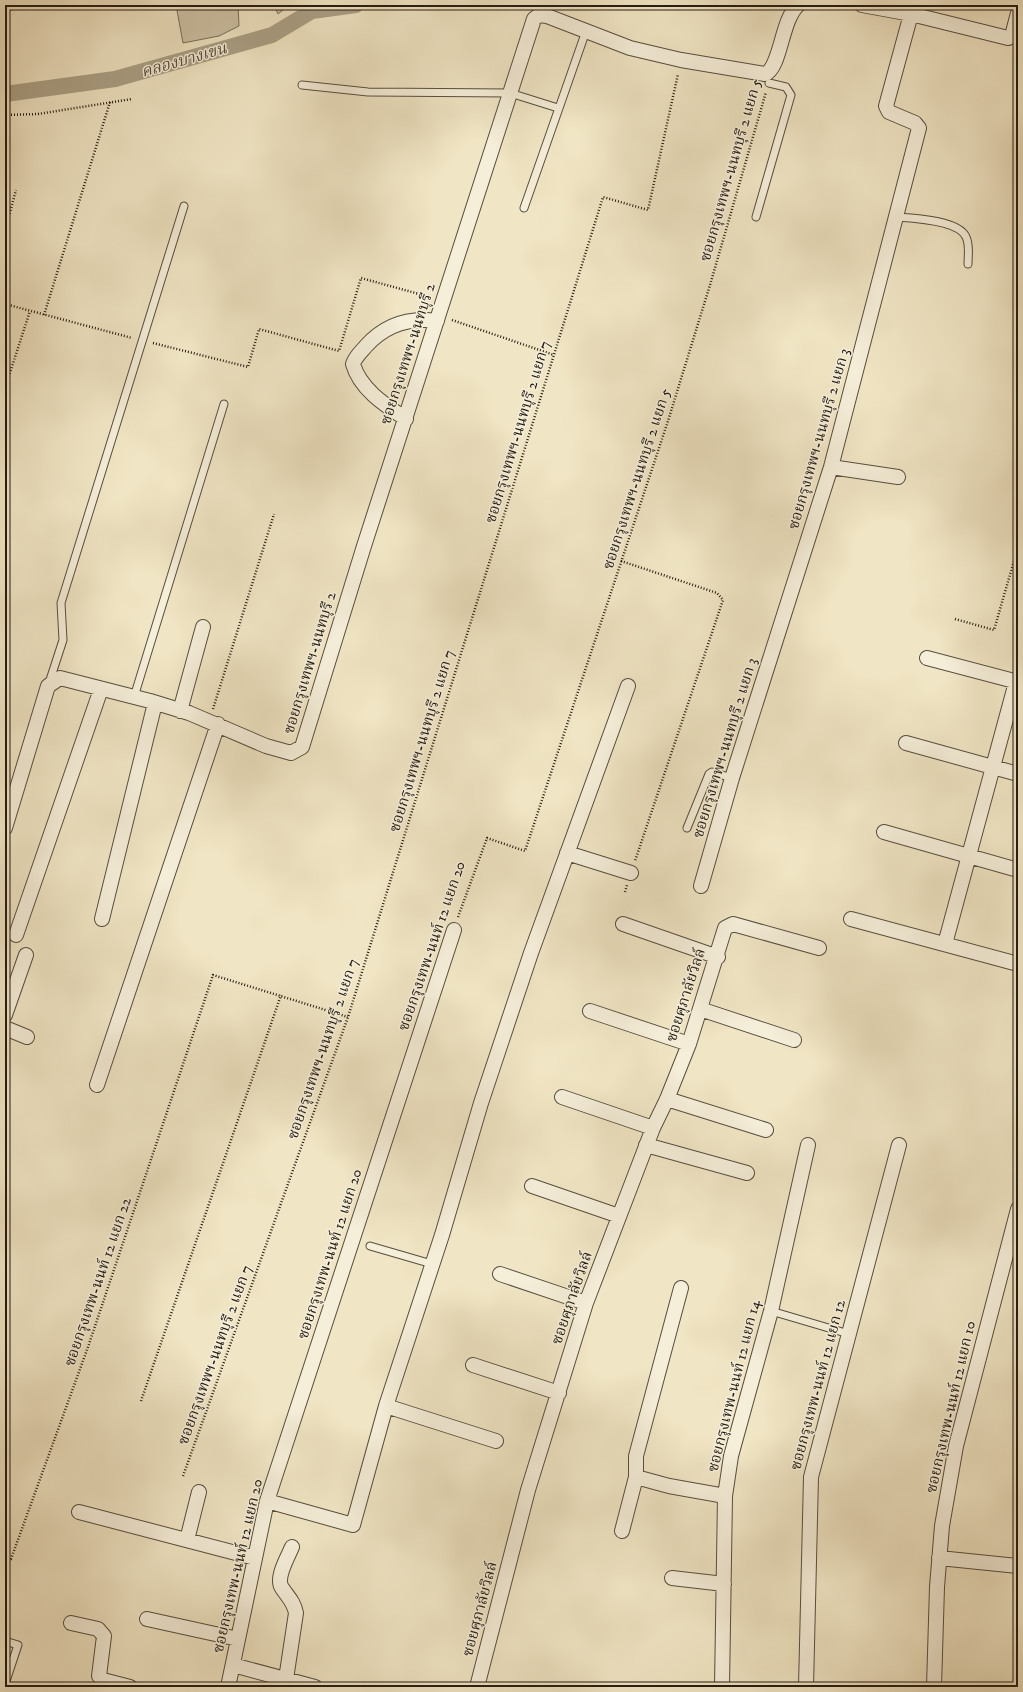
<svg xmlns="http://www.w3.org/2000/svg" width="1023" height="1692" font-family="'IM FELL DW Pica','Noto Serif Thai',serif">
	<rect width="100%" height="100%" fill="#f0e5c4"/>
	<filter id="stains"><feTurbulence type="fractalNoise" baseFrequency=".005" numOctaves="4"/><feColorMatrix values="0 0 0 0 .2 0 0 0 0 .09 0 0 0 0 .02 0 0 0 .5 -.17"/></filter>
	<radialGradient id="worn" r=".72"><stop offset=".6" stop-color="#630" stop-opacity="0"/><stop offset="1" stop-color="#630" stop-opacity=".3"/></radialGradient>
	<!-- green -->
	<path fill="#cdc3a6" stroke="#78705c" d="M 5,5 L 28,5 L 5,12 Z
		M 176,5 L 238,5 L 239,26 L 219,36 L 183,43 Z
		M 274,5 L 289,5 L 278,14 Z"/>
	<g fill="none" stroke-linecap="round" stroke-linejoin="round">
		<!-- canal -->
		<path stroke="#aba187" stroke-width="16" d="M 5,94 L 115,79 L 272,35 L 312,11 L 356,5"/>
		<!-- service casing -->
		<g stroke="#574e3e" stroke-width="9">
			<path id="service" d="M 302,85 L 368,92 L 510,93 L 558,108
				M 524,208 L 586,31
				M 756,217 L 791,95 L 786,87 L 769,83
				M 897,217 C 912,218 959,220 966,237 C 970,245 968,255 968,264
				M 49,683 L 63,640 L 61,603 L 184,206
				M 134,697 L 224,404
				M 687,828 L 709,774 L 712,772 L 732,778
				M 370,1246 L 432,1264
				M 771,1311 L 849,1334
				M 5,1641 L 18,1645 L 5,1684"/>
		</g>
		<!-- minor casing -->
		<g stroke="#574e3e" stroke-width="16">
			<path id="minor" d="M 862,5 L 911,14 L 1008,38 L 1012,36 L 1018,13
				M 406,419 C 385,405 360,389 353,364 C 355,357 361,352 366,346 C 385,325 408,317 437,321
				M 831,467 L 898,477
				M 927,658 L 1018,682
				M 180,711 L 203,627
				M 906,743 L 1018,774
				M 5,828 L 48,686 L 60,678 L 150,701 L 189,713 L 266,746 L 291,753 L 302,747 L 364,546 L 534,19 L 539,15 L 547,16 L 630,48 L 681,60 L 765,74 C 781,68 781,20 798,5
				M 884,832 L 1018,870
				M 567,853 L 631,873
				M 701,886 L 732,778 L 831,467 L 919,128 L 915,123 L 889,112 L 886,106 L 911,14
				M 102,919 L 155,703
				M 851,919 L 1018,964
				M 623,924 L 718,957
				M 16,935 L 101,689
				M 945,944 L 1016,682
				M 700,1009 L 794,1040
				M 590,1011 L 689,1044
				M 5,1015 L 26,955
				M 5,1028 L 27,1037
				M 97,1085 L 218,724
				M 562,1097 L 653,1128
				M 667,1099 L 766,1130
				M 646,1145 L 747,1173
				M 532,1186 L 619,1216
				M 500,1274 L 586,1303
				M 681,1288 L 636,1456 L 636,1477 L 669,1486 L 725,1496
				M 473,1365 L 559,1393
				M 386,1406 L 496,1441
				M 267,1501 L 353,1525 L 386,1406 L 442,1235 L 481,1103 L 531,953 L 628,686
				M 79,1512 L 255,1558
				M 622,1531 L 636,1477
				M 187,1540 L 199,1492
				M 939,1558 L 1018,1566
				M 672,1578 L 724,1584
				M 147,1619 L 238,1639
				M 71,1623 L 98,1629 L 104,1636 L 99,1676 L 103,1680 L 130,1687
				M 233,1665 L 315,1687
				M 286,1679 L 296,1613 C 294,1602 288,1597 282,1588 C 275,1578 288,1557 292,1547
				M 228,1687 L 267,1501 L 454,930
				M 477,1687 L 528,1490 L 586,1303 L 653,1128 L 667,1099 L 689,1044 L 725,928 L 733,924 L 819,948
				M 722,1687 L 725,1496 L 731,1456 L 771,1311 L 808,1145
				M 806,1687 L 811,1477 L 899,1145
				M 934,1687 L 937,1587 L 942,1526 L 956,1446 L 1018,1209"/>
		</g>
		<!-- path -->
		<path stroke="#241c12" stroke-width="2.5" stroke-dasharray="1 2" stroke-linecap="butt" d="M 5,115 L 38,114 L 132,99
			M 5,231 L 16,190
			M 5,304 L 132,338
			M 44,315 L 110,102
			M 452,320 L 554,355
			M 153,343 L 248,367 L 259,329 L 339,351 L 361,278 L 430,297
			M 5,388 L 30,311
			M 621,561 L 717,593 L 723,600 L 635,861
			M 955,619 L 994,630 L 1018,547
			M 213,709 L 274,514
			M 625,892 L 627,885
			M 458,917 L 487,838 L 525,851 L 668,421 L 710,285 L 766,92
			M 141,1401 L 281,995
			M 183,1476 L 348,1017 L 603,197 L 648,210 L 678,74
			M 5,1557 L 11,1559 L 88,1347 L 213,975 L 348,1017"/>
		<!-- service -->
		<use href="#service" stroke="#f5eed9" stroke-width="7"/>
		<!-- minor -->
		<use href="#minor" stroke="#f5eed9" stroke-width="14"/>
	</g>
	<g text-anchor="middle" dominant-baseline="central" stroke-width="3" stroke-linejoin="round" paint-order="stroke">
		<!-- street labels -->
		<g font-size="15" fill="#241c12" stroke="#f5eed9">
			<text transform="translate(731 170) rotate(-74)">ซอยกรุงเทพฯ-นนทบุรี 2 แยก 5</text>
			<text transform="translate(408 354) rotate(-72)">ซอยกรุงเทพฯ-นนทบุรี 2</text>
			<text transform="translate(518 432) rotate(-73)">ซอยกรุงเทพฯ-นนทบุรี 2 แยก 7</text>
			<text transform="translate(819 439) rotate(-74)">ซอยกรุงเทพฯ-นนทบุรี 2 แยก 3</text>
			<text transform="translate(637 479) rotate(-72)">ซอยกรุงเทพฯ-นนทบุรี 2 แยก 5</text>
			<text transform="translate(310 663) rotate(-73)">ซอยกรุงเทพฯ-นนทบุรี 2</text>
			<text transform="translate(422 741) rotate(-73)">ซอยกรุงเทพฯ-นนทบุรี 2 แยก 7</text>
			<text transform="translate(725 748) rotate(-73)">ซอยกรุงเทพฯ-นนทบุรี 2 แยก 3</text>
			<text transform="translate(432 946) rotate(-71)">ซอยกรุงเทพ-นนท์ 12 แยก 20</text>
			<text transform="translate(686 995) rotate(-72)">ซอยศุภาลัยวิลล์</text>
			<text transform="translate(323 1049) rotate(-71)">ซอยกรุงเทพฯ-นนทบุรี 2 แยก 7</text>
			<text transform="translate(330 1254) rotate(-72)">ซอยกรุงเทพ-นนท์ 12 แยก 20</text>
			<text transform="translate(98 1282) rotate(-71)">ซอยกรุงเทพ-นนท์ 12 แยก 22</text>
			<text transform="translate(572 1298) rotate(-71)">ซอยศุภาลัยวิลล์</text>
			<text transform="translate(215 1355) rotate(-70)">ซอยกรุงเทพฯ-นนทบุรี 2 แยก 7</text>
			<text transform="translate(818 1385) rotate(-75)">ซอยกรุงเทพ-นนท์ 12 แยก 12</text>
			<text transform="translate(734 1386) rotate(-76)">ซอยกรุงเทพ-นนท์ 12 แยก 14</text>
			<text transform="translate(951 1407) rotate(-77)">ซอยกรุงเทพ-นนท์ 12 แยก 10</text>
			<text transform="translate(238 1566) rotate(-77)">ซอยกรุงเทพ-นนท์ 12 แยก 20</text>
			<text transform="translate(480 1609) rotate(-75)">ซอยศุภาลัยวิลล์</text>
		</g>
		<!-- water labels -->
		<g font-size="16" font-style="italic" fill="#5a5141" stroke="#f5eed9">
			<text transform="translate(184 60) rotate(-16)">คลองบางเขน</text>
		</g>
	</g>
	<!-- margin -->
	<rect width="1023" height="1692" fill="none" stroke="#f0e5c4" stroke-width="20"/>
	<rect x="6" y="6" width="1011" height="1680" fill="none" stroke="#241c12" stroke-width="2"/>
	<rect x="10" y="10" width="1003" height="1672" fill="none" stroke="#241c12"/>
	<rect width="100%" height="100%" filter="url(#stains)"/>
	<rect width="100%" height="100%" fill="url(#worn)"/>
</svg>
